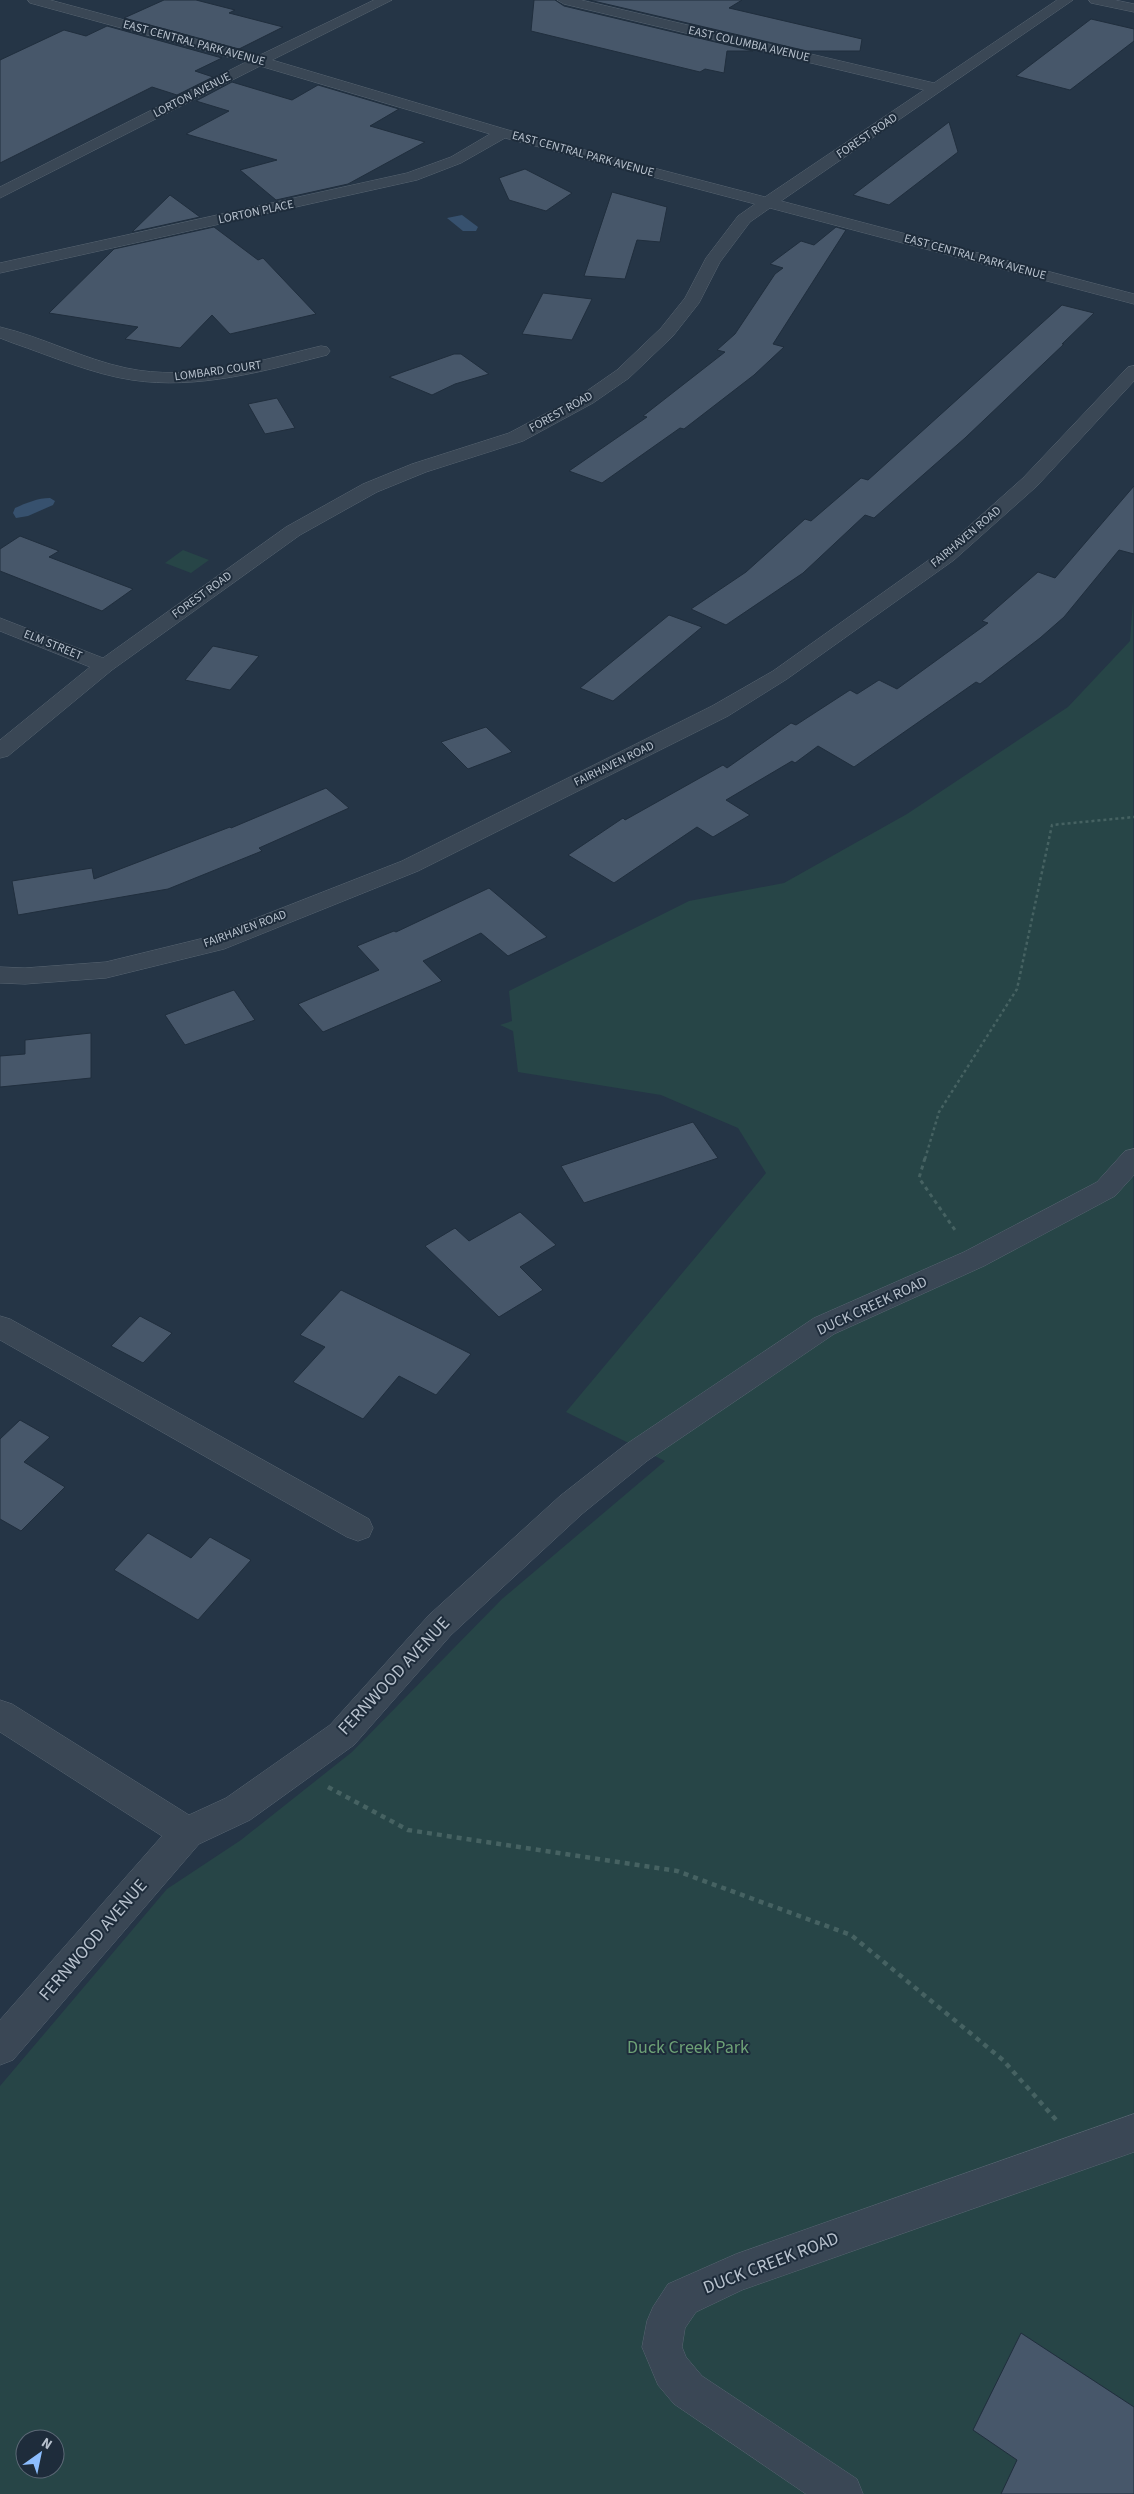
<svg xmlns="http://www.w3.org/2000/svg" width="1134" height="2494" font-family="'Source Sans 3',sans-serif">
	<rect width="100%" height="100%" fill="#253546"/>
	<!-- green -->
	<path fill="#274547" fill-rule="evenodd" d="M 183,550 L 209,560 L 191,573 L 165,563 Z
		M 1133,601 L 1134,2494 L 0,2494 L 0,2086 L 167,1889 L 241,1840 L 352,1752 L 502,1599 L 665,1461 L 566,1412 L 766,1173 L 738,1128 L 661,1095 L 518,1072 L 513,1031 L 500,1025 L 512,1021 L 509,991 L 689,901 L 784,883 L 907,814 L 1068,707 L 1130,641 ZM 25,2439 L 55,2439 L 55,2469 L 25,2469 Z"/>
	<!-- water -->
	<path fill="#37516e" d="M 462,215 L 478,227 L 476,231 L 463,231 L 447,218 Z
		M 50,498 L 55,501 L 53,505 L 28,516 L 16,518 L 13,513 L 15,508 C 26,503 38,498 50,498 Z"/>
	<!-- building -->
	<path fill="#47576a" stroke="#202e3d" d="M 164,0 L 196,0 L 235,10 L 229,13 L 283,27 L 239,49 L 124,18 Z
		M 534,0 L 555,0 L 564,6 L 753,51 L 727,51 L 724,73 L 705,69 L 700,72 L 531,31 Z
		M 589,0 L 742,0 L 729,8 L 862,39 L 860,51 L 807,51 Z
		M 1091,19 L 1134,29 L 1134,41 L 1070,90 L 1016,76 Z
		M 107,26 L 222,58 L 195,71 L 213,77 L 177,95 L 152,87 L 0,163 L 0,60 L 64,30 L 86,36 Z
		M 232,82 L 292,100 L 318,85 L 399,109 L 370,126 L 425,142 L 348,184 L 276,200 L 240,170 L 277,160 L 186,134 L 229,111 L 196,101 Z
		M 949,122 L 958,152 L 889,205 L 853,195 Z
		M 525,169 L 572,193 L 546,211 L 509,200 L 499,178 Z
		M 612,192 L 667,207 L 660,242 L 637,240 L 625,279 L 584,276 Z
		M 170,195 L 200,217 L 132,232 Z
		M 214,227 L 258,260 L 263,258 L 316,314 L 230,334 L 212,315 L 180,348 L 125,339 L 138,327 L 49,313 L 114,249 Z
		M 836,227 L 846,230 L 773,344 L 784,347 L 754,375 L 684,429 L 680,428 L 602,483 L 569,471 L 647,417 L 643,416 L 725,352 L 717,350 L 735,334 L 775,274 L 783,268 L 770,264 L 801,241 L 814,245 Z
		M 543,293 L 592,299 L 572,340 L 522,334 Z
		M 1062,305 L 1094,313 L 1062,344 L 1064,344 L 965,438 L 874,518 L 865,515 L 803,573 L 726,625 L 691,609 L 746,572 L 805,519 L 811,521 L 861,478 L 868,480 Z
		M 454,354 L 461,354 L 489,374 L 455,384 L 432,395 L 389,377 Z
		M 277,398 L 295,428 L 265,434 L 248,404 Z
		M 1134,486 L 1134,554 L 1119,550 L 1064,617 L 1040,638 L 980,684 L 976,682 L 854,767 L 818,746 L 795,763 L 792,761 L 726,800 L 750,815 L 713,837 L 697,827 L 614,883 L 568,855 L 623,818 L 625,820 L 723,765 L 727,768 L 791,723 L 796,725 L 850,690 L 857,694 L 879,680 L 897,689 L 988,623 L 982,621 L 1038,572 L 1055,578 Z
		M 20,536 L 59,551 L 49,557 L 133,589 L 102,611 L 0,571 L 0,549 Z
		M 669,615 L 702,627 L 613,701 L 580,688 Z
		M 213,646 L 259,656 L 230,690 L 185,680 Z
		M 486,727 L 512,752 L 468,769 L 441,742 Z
		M 326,788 L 349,808 L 259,848 L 262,851 L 168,889 L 18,915 L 12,881 L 92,868 L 94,879 L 230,827 L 231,828 Z
		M 489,888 L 547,937 L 508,956 L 481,933 L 423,961 L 442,981 L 323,1032 L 298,1004 L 379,970 L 357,946 L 394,931 L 396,932 Z
		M 234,990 L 255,1020 L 185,1045 L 165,1015 Z
		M 91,1033 L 91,1078 L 0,1087 L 0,1056 L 25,1054 L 25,1040 Z
		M 693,1122 L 718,1158 L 584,1203 L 561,1166 Z
		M 520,1212 L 556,1245 L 520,1267 L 543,1290 L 499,1317 L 425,1246 L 455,1228 L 469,1241 Z
		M 341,1290 L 431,1334 L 471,1354 L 436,1395 L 399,1376 L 363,1419 L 293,1382 L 325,1347 L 300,1335 Z
		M 140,1316 L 172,1333 L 143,1363 L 111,1346 Z
		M 20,1420 L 50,1437 L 24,1462 L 65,1487 L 21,1531 L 0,1519 L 0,1439 Z
		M 148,1533 L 191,1558 L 210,1537 L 251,1560 L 198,1620 L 114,1570 Z
		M 1021,2333 L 1134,2407 L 1134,2494 L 1001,2494 L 1017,2460 L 973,2430 Z"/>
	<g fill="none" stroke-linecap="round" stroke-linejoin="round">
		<!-- minor casing -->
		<g stroke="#586572" stroke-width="1">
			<path id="minor" d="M 28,0 L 50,0 L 258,56 L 374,0 L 392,0 L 272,60 L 508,130 L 765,197 L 924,90 L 564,4 L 557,0 L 581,0 L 934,83 L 1057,0 L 1073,0 L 781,201 L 1134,294 L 1134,304 L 770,208 L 750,222 L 720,262 L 699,303 L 673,336 L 629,378 L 593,403 L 523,441 L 426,472 L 377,492 L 300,535 L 112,670 L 8,756 L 0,758 L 0,740 L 90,667 L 0,631 L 0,618 L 103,658 L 286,527 L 363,484 L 412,464 L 509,433 L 581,395 L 617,370 L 661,328 L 685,298 L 706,258 L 738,216 L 755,204 L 505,138 L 461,163 L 417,180 L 0,273 L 0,263 L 407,173 L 451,157 L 490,134 L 260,66 L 0,198 L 0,187 L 246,62 L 30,3 Z
				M 1089,0 L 1115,0 L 1134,4 L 1134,12 L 1091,3 Z
				M 0,327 C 43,337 83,359 126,368 C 191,382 258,361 321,346 L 327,347 L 330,351 L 327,355 C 264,371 198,390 132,380 C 92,374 51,356 13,343 L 0,338 Z
				M 1134,366 L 1134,381 L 1037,486 L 954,560 L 787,679 L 728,716 L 418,871 L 224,949 L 106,978 L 25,984 L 0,983 L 0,967 L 25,968 L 106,962 L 208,937 L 402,861 L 712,706 L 773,671 L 940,552 L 1023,478 L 1128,367 Z
				M 1134,1149 L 1134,1175 L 1115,1196 L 984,1266 L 834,1334 L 647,1461 L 582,1514 L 451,1635 L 354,1745 L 250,1820 L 199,1844 L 13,2060 L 0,2065 L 0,2020 L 162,1836 L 0,1732 L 0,1700 L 12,1704 L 189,1815 L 226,1798 L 330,1725 L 429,1615 L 560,1496 L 625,1445 L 814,1318 L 964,1252 L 1097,1182 L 1125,1151 Z
				M 0,1316 L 10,1319 L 369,1519 L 373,1528 L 369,1537 L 358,1541 L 347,1537 L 0,1340 Z
				M 1134,2114 L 1134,2152 L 742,2290 L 696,2312 L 685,2328 L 682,2347 L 686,2357 L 702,2376 L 857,2479 L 863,2494 L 806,2494 L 674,2404 L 658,2385 L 642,2347 L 647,2321 L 653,2307 L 668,2284 L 736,2254 Z"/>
		</g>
		<!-- path-far2 -->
		<path stroke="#466262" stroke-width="2.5" stroke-dasharray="3 3" stroke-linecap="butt" d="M 925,1159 L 939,1112 L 1017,989 L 1052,825 L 1134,817"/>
		<!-- path-far1 -->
		<path stroke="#466262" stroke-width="3" stroke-dasharray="4 4" stroke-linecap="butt" d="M 925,1158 L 919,1178 L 957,1233"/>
		<!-- path -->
		<path stroke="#466262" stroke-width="4.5" stroke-dasharray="5 5" stroke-linecap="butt" d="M 328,1787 L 408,1830 L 677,1871 L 851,1935 L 1003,2060 L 1057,2121"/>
		<!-- minor -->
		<use href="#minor" fill="#3a4755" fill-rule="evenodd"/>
	</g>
	<g text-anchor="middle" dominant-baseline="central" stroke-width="4" stroke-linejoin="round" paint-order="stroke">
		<!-- far-street labels -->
		<g font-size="12" fill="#b8c2ce" stroke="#1e2c3b">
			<text transform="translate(194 43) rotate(15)">EAST CENTRAL PARK AVENUE</text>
			<text transform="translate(749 44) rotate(13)">EAST COLUMBIA AVENUE</text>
			<text transform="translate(192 95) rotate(-27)">LORTON AVENUE</text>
			<text transform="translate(867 136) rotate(-34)">FOREST ROAD</text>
			<text transform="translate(583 154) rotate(15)">EAST CENTRAL PARK AVENUE</text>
			<text transform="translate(256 212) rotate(-12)">LORTON PLACE</text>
			<text transform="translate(975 257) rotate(15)">EAST CENTRAL PARK AVENUE</text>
			<text transform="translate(218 371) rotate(-8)">LOMBARD COURT</text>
			<text transform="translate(561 412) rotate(-29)">FOREST ROAD</text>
			<text transform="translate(966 537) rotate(-40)">FAIRHAVEN ROAD</text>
			<text transform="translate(202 595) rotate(-36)">FOREST ROAD</text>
			<text transform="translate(53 645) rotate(22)">ELM STREET</text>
			<text transform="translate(614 764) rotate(-26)">FAIRHAVEN ROAD</text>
			<text transform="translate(245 929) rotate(-20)">FAIRHAVEN ROAD</text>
		</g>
		<!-- street labels -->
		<g font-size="15" fill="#b8c2ce" stroke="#1e2c3b">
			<text transform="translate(872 1306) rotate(-25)">DUCK CREEK ROAD</text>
		</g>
		<!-- near-street labels -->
		<g font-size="18" fill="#b8c2ce" stroke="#1e2c3b">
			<text transform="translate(394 1676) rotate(-47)">FERNWOOD AVENUE</text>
			<text transform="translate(93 1940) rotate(-49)">FERNWOOD AVENUE</text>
			<text transform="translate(771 2263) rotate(-21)">DUCK CREEK ROAD</text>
		</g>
		<!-- near-park labels -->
		<g font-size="18" fill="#6da176" stroke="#1e2c3b">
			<text x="688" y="2047">Duck Creek Park</text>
		</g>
	</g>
	<!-- north arrow -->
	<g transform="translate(40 2454) rotate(33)"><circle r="24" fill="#1e2c3b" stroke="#5c6876"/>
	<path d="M0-4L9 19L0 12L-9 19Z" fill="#8cbeff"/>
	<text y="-8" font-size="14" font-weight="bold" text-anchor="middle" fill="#b8c2ce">N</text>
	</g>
</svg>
